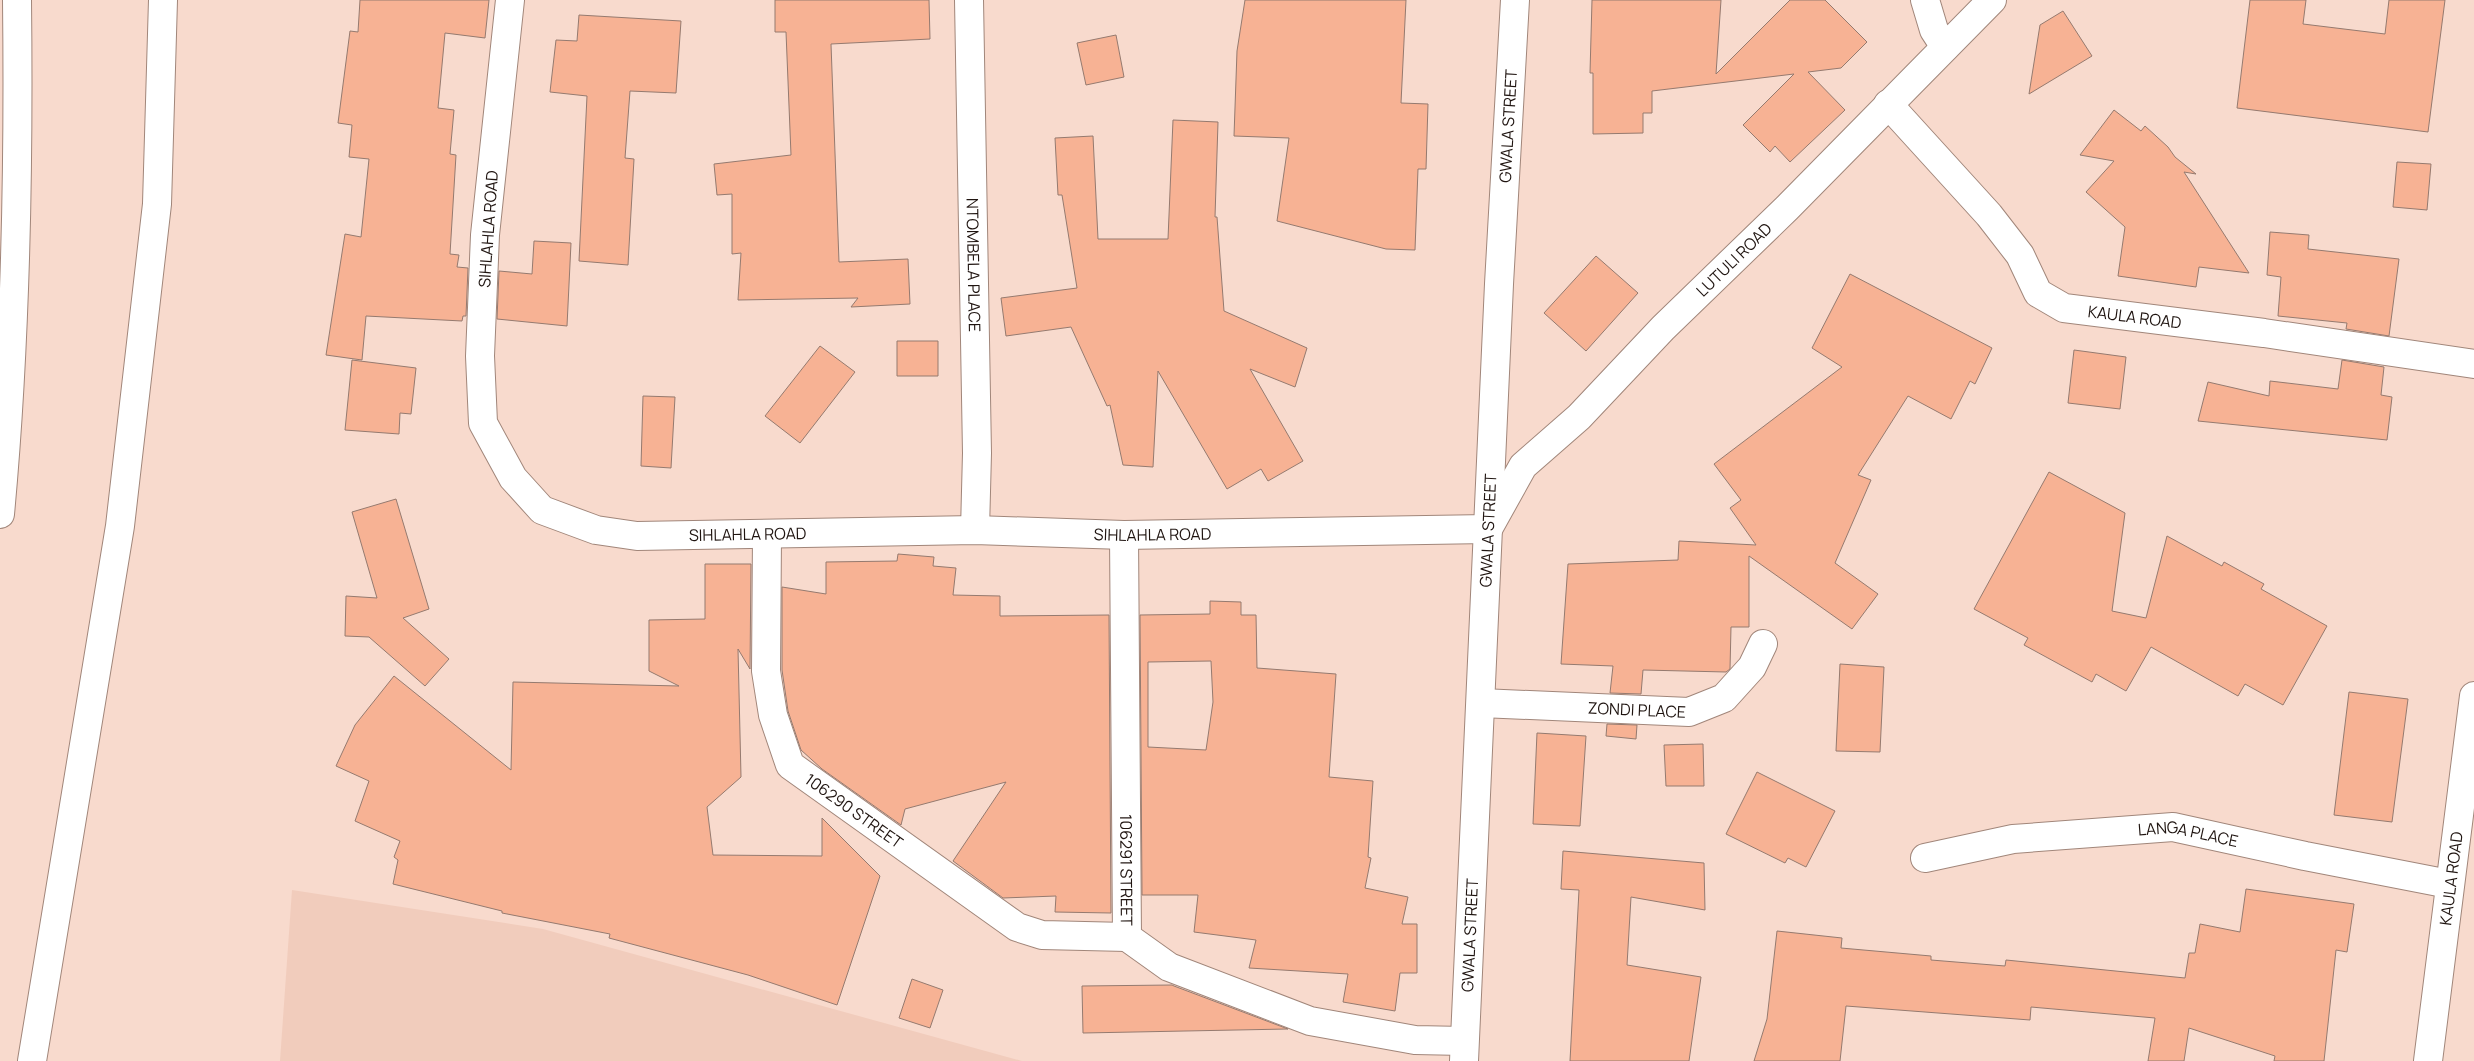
<svg xmlns="http://www.w3.org/2000/svg" width="2474" height="1061" font-family="Manrope,sans-serif">
	<rect width="100%" height="100%" fill="#f8dacd"/>
	<!-- built -->
	<path fill="#f1ccbc" d="M 292,890 L 543,929 L 1022,1061 L 280,1061 Z"/>
	<!-- building -->
	<path fill="#f7b294" stroke="#957a6f" fill-rule="evenodd" d="M 360,0 L 489,0 L 485,38 L 445,33 L 438,108 L 454,110 L 450,154 L 456,155 L 450,254 L 459,255 L 457,267 L 468,268 L 466,316 L 463,316 L 462,321 L 366,316 L 362,360 L 326,355 L 345,234 L 361,237 L 369,159 L 349,157 L 352,125 L 338,123 L 350,31 L 358,32 Z
		M 775,0 L 929,0 L 930,39 L 831,44 L 839,262 L 908,259 L 910,304 L 851,307 L 858,298 L 738,300 L 741,253 L 732,254 L 732,194 L 717,195 L 714,164 L 791,155 L 786,32 L 775,32 Z
		M 1245,0 L 1406,0 L 1401,103 L 1428,104 L 1426,169 L 1418,169 L 1415,250 L 1386,249 L 1277,221 L 1289,138 L 1234,136 L 1237,51 Z
		M 1592,0 L 1721,0 L 1716,74 L 1790,0 L 1825,0 L 1867,42 L 1841,68 L 1808,72 L 1845,110 L 1790,162 L 1775,146 L 1770,152 L 1743,125 L 1794,74 L 1652,91 L 1652,113 L 1643,113 L 1643,133 L 1593,134 L 1593,73 L 1590,73 Z
		M 2250,0 L 2306,0 L 2303,24 L 2385,34 L 2389,0 L 2445,0 L 2428,132 L 2237,108 Z
		M 2063,11 L 2092,56 L 2029,94 L 2040,25 Z
		M 579,15 L 681,21 L 676,93 L 630,91 L 625,158 L 634,159 L 628,265 L 579,261 L 587,96 L 550,92 L 556,40 L 577,41 Z
		M 1116,35 L 1124,77 L 1086,85 L 1077,43 Z
		M 2114,110 L 2141,131 L 2145,126 L 2168,147 L 2175,157 L 2196,174 L 2184,172 L 2249,273 L 2199,267 L 2196,287 L 2118,276 L 2125,227 L 2086,192 L 2114,161 L 2080,155 Z
		M 1173,120 L 1218,122 L 1215,217 L 1217,217 L 1224,311 L 1307,348 L 1295,387 L 1250,369 L 1303,461 L 1268,481 L 1261,469 L 1227,489 L 1158,371 L 1153,467 L 1123,465 L 1110,405 L 1107,406 L 1071,327 L 1006,336 L 1001,298 L 1077,288 L 1062,195 L 1058,195 L 1055,138 L 1093,136 L 1098,239 L 1168,239 Z
		M 2397,162 L 2431,164 L 2427,210 L 2393,207 Z
		M 2270,232 L 2309,235 L 2308,249 L 2399,259 L 2389,336 L 2346,329 L 2347,323 L 2278,316 L 2281,277 L 2267,275 Z
		M 534,241 L 571,243 L 567,326 L 497,319 L 499,271 L 532,274 Z
		M 1596,256 L 1638,293 L 1586,351 L 1544,313 Z
		M 1850,274 L 1992,348 L 1975,384 L 1970,381 L 1951,419 L 1908,396 L 1858,475 L 1871,480 L 1835,563 L 1878,594 L 1852,629 L 1749,556 L 1749,627 L 1731,627 L 1730,669 L 1726,672 L 1643,670 L 1641,694 L 1610,693 L 1613,666 L 1561,664 L 1568,564 L 1678,560 L 1679,541 L 1756,545 L 1730,508 L 1741,500 L 1714,464 L 1842,367 L 1812,348 Z
		M 897,341 L 938,341 L 938,376 L 897,376 Z
		M 820,346 L 855,372 L 800,443 L 765,416 Z
		M 2074,350 L 2126,357 L 2120,409 L 2068,403 Z
		M 352,360 L 416,368 L 411,414 L 400,413 L 399,434 L 345,430 Z
		M 2342,360 L 2384,367 L 2381,395 L 2392,397 L 2387,440 L 2198,421 L 2208,382 L 2269,396 L 2270,381 L 2338,389 Z
		M 643,396 L 675,397 L 671,468 L 641,466 Z
		M 2049,472 L 2125,513 L 2112,611 L 2146,618 L 2167,536 L 2222,566 L 2224,562 L 2264,584 L 2261,589 L 2327,626 L 2283,705 L 2245,684 L 2238,696 L 2151,647 L 2126,691 L 2096,674 L 2092,682 L 2024,645 L 2028,638 L 1974,609 Z
		M 396,499 L 429,609 L 403,618 L 449,659 L 425,686 L 369,637 L 345,636 L 346,596 L 377,598 L 352,512 Z
		M 898,554 L 934,557 L 933,566 L 956,568 L 953,595 L 1000,596 L 1000,616 L 1109,615 L 1111,913 L 1055,912 L 1056,896 L 1003,898 L 953,861 L 1006,782 L 905,809 L 901,825 L 822,769 L 801,750 L 788,711 L 782,670 L 782,587 L 826,594 L 826,562 L 897,561 Z
		M 705,564 L 751,564 L 750,669 L 738,649 L 741,777 L 707,807 L 713,855 L 822,856 L 822,818 L 880,876 L 837,1005 L 748,975 L 609,938 L 610,934 L 502,913 L 502,911 L 393,884 L 398,860 L 394,857 L 400,841 L 355,821 L 369,781 L 336,766 L 355,725 L 394,676 L 511,770 L 513,682 L 679,686 L 649,671 L 649,620 L 705,619 Z
		M 1210,601 L 1241,602 L 1241,615 L 1256,615 L 1257,668 L 1336,674 L 1329,777 L 1373,781 L 1368,857 L 1371,858 L 1365,888 L 1408,897 L 1402,924 L 1417,924 L 1417,973 L 1400,973 L 1395,1011 L 1343,1002 L 1348,974 L 1249,968 L 1256,940 L 1194,932 L 1198,895 L 1142,895 L 1140,615 L 1210,614 ZM 1211,661 L 1213,702 L 1206,750 L 1148,747 L 1148,662 Z
		M 1840,664 L 1884,667 L 1880,752 L 1836,751 Z
		M 2349,692 L 2408,699 L 2392,822 L 2334,815 Z
		M 1607,724 L 1637,725 L 1636,739 L 1606,736 Z
		M 1537,733 L 1586,736 L 1580,826 L 1533,824 Z
		M 1703,744 L 1704,786 L 1666,786 L 1664,745 Z
		M 1757,772 L 1835,811 L 1806,867 L 1788,858 L 1785,863 L 1726,834 Z
		M 1563,851 L 1704,863 L 1705,910 L 1631,897 L 1627,965 L 1701,977 L 1689,1061 L 1570,1061 L 1579,890 L 1561,889 Z
		M 2246,889 L 2354,904 L 2347,952 L 2336,950 L 2324,1061 L 2274,1061 L 2275,1056 L 2189,1028 L 2184,1061 L 2148,1061 L 2155,1018 L 2031,1007 L 2030,1020 L 1846,1006 L 1840,1061 L 1754,1061 L 1767,1019 L 1777,931 L 1842,938 L 1841,948 L 1931,956 L 1931,960 L 2005,966 L 2006,960 L 2185,978 L 2189,953 L 2195,953 L 2200,924 L 2240,932 Z
		M 912,979 L 943,990 L 930,1028 L 899,1018 Z
		M 1172,985 L 1174,986 L 1288,1029 L 1083,1033 L 1082,986 Z"/>
	<g fill="none" stroke-linecap="round" stroke-linejoin="round">
		<!-- street casing -->
		<g stroke="#a1867a" stroke-width="30">
			<g id="street">
				<path id="s1" d="M 510,0 L 485,235 L 480,356 L 483,423 L 513,478 L 542,510 L 596,530 L 637,536 L 975,530 L 1124,535 L 1488,529 L 1523,466 L 1579,417 L 1663,328 L 1787,208 L 1992,0"/>
				<path id="s2" d="M 969,0 L 977,453 L 975,530"/>
				<path d="M 1925,0 L 1934,30 L 1945,47"/>
				<path id="s3" d="M 1888,104 L 1989,215 L 2020,255 L 2038,293 L 2064,308 L 2264,333 L 2474,364"/>
				<path id="s4" d="M 767,535 L 766,671 L 773,715 L 790,765 L 1017,927 L 1042,935 L 1127,937"/>
				<path id="s5" d="M 1124,535 L 1127,937 L 1169,967 L 1310,1021 L 1415,1040 L 1464,1041"/>
				<path id="s6" d="M 1481,703 L 1689,712 L 1724,698 L 1752,667 L 1763,644"/>
				<path id="s7" d="M 1925,858 L 2013,839 L 2173,827 L 2305,856 L 2449,884"/>
				<path id="s8" d="M 2428,1061 L 2474,696"/>
			</g>
		</g>
		<!-- secondary casing -->
		<g stroke="#a1867a" stroke-width="30">
			<g id="secondary">
				<path id="s9" d="M 1464,1061 L 1499,284 L 1515,0"/>
			</g>
		</g>
		<!-- highway casing -->
		<g stroke="#a1867a" stroke-width="30">
			<path id="highway" d="M 0,514 C 16,342 19,172 17,0
				M 32,1061 L 120,526 L 157,204 L 163,0"/>
		</g>
		<!-- street -->
		<use href="#street" stroke="#fff" stroke-width="28"/>
		<!-- secondary -->
		<use href="#secondary" stroke="#fff" stroke-width="28"/>
		<!-- highway -->
		<use href="#highway" stroke="#fff" stroke-width="28"/>
	</g>
	<g text-anchor="middle" dominant-baseline="central" stroke-width="5" stroke-linejoin="round" paint-order="stroke">
		<!-- street labels -->
		<g font-size="16" fill="#1f1410" stroke="#fff">
			<text stroke="none"><textPath href="#s9" startOffset="936">GWALA STREET</textPath></text>
			<text transform="translate(488 229) rotate(-86)">SIHLAHLA ROAD</text>
			<text stroke="none"><textPath href="#s1" startOffset="1848">LUTULI ROAD</textPath></text>
			<text stroke="none"><textPath href="#s2" startOffset="265">NTOMBELA PLACE</textPath></text>
			<text stroke="none"><textPath href="#s3" startOffset="344">KAULA ROAD</textPath></text>
			<text stroke="none"><textPath href="#s9" startOffset="531">GWALA STREET</textPath></text>
			<text stroke="none"><textPath href="#s1" startOffset="1145">SIHLAHLA ROAD</textPath></text>
			<text stroke="none"><textPath href="#s1" startOffset="740">SIHLAHLA ROAD</textPath></text>
			<text stroke="none"><textPath href="#s6" startOffset="156">ZONDI PLACE</textPath></text>
			<text stroke="none"><textPath href="#s4" startOffset="312">106290 STREET</textPath></text>
			<text stroke="none"><textPath href="#s7" startOffset="266">LANGA PLACE</textPath></text>
			<text stroke="none"><textPath href="#s5" startOffset="335">106291 STREET</textPath></text>
			<text stroke="none"><textPath href="#s8" startOffset="184">KAULA ROAD</textPath></text>
			<text stroke="none"><textPath href="#s9" startOffset="126">GWALA STREET</textPath></text>
		</g>
	</g>
</svg>
